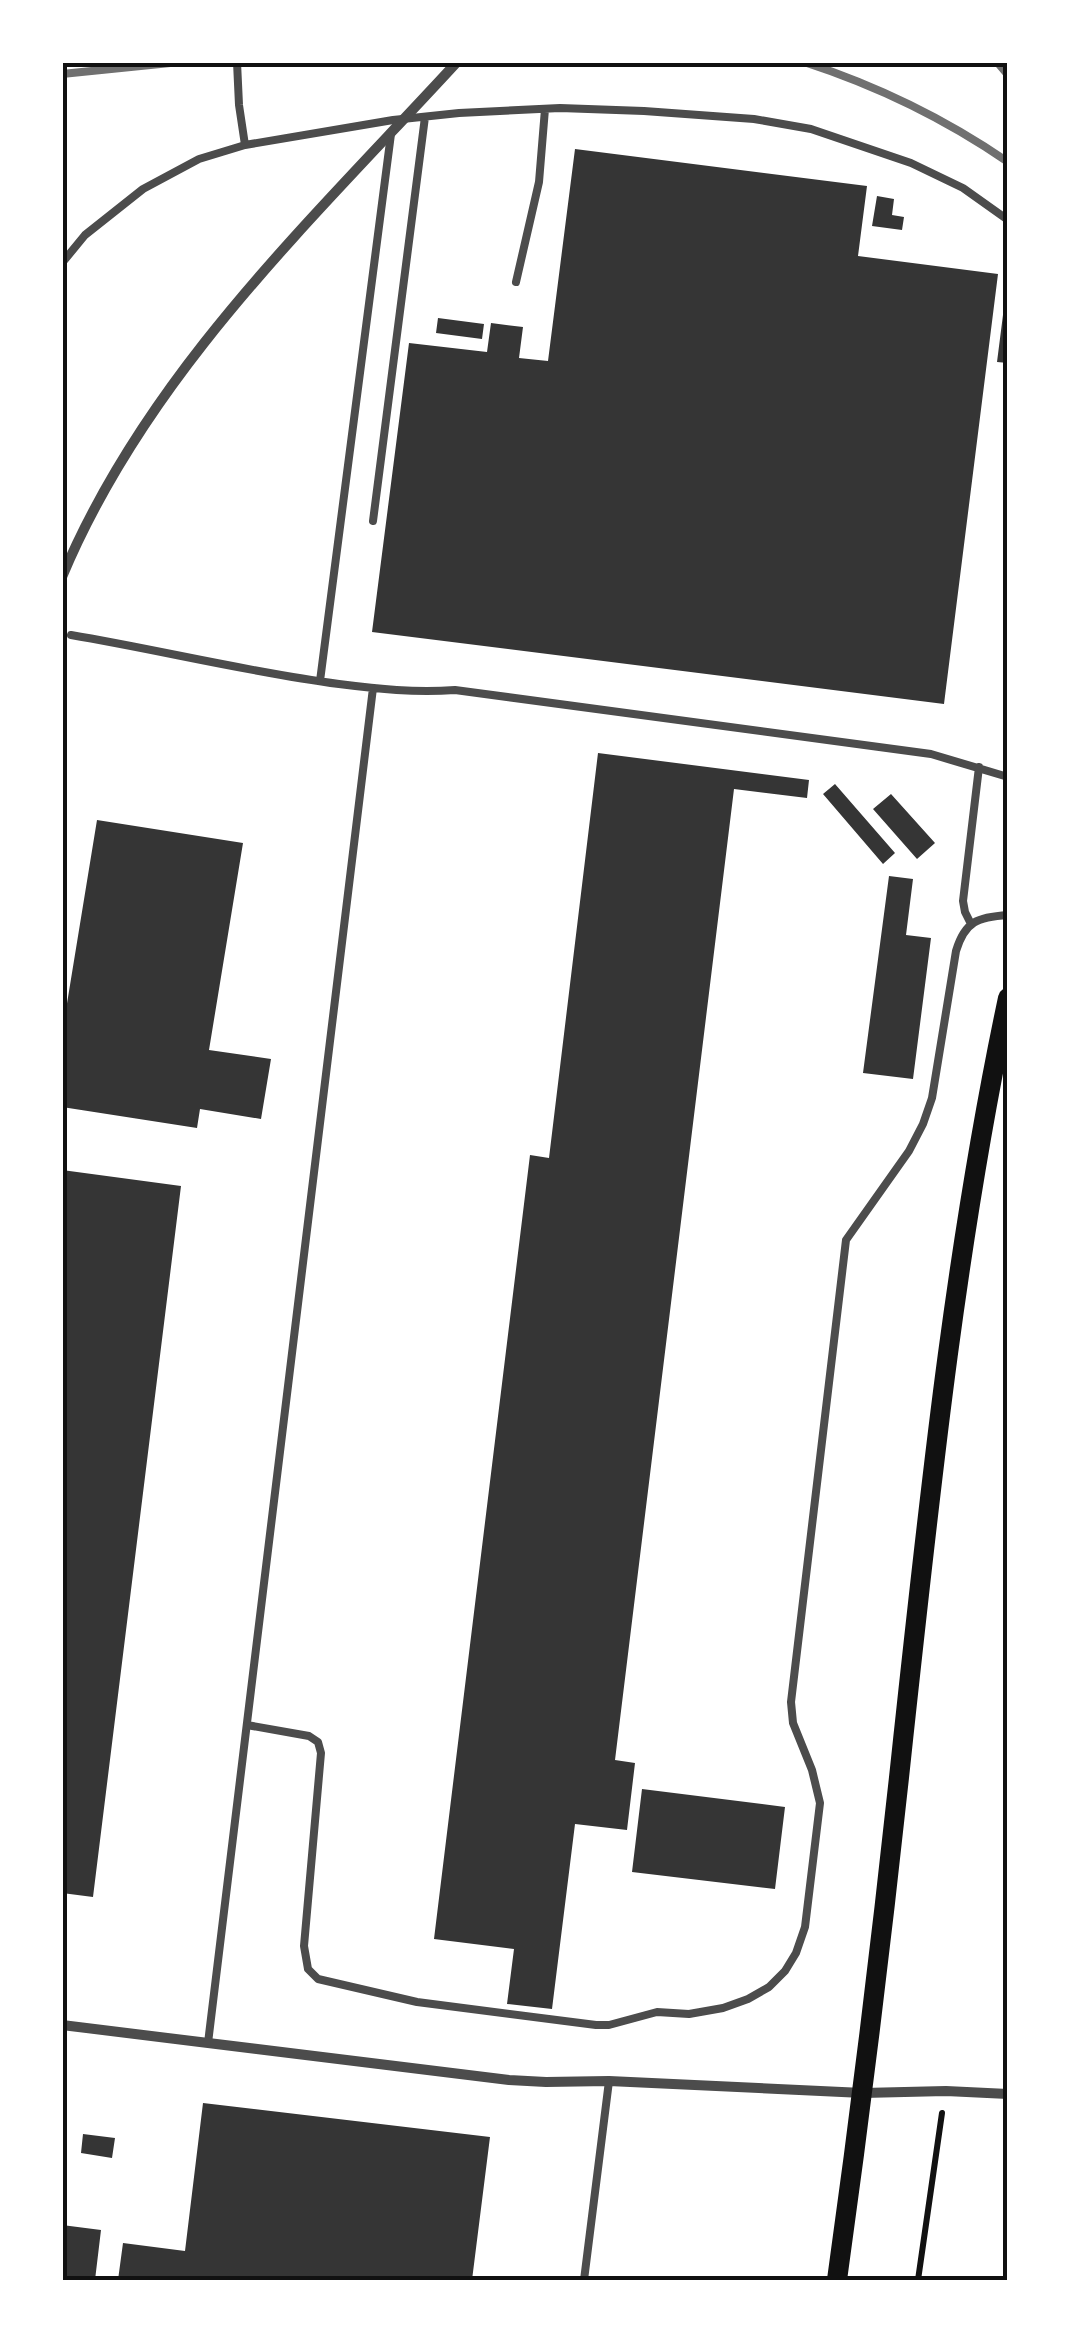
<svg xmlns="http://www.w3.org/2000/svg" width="1070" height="2343" font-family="Commissioner,sans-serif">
	<rect width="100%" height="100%" fill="#fff"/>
	<!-- building -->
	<path fill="#353535" d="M 575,149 L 867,186 L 858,256 L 998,274 L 944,704 L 372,632 L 409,343 L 487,352 L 491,323 L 523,327 L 519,358 L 548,361 Z
		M 877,196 L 894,199 L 892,215 L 904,217 L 902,230 L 872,226 Z
		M 1004,307 L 1008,308 L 1008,363 L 997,362 Z
		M 438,318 L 484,324 L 482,339 L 436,333 Z
		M 598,753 L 809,780 L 807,798 L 734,789 L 615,1760 L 635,1763 L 627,1830 L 575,1824 L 552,2009 L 507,2004 L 514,1949 L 434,1939 L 530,1155 L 549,1158 Z
		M 835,784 L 895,853 L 883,864 L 823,794 Z
		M 891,794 L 935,843 L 917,859 L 873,809 Z
		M 97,820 L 243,843 L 209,1050 L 271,1059 L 261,1119 L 200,1109 L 197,1128 L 62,1107 L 62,1034 Z
		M 889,876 L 913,879 L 906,935 L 931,938 L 913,1079 L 863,1073 Z
		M 62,1170 L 181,1186 L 93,1897 L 62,1893 Z
		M 642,1789 L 785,1807 L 775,1889 L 632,1872 Z
		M 203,2103 L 490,2137 L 472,2280 L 118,2280 L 123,2243 L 185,2251 Z
		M 83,2134 L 115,2138 L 112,2158 L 81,2153 Z
		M 62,2225 L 101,2230 L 95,2280 L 62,2280 Z"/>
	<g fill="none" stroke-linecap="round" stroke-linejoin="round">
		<!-- path -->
		<path stroke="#111" stroke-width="6" d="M 918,2280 L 942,2113"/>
		<!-- service -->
		<path stroke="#4c4c4c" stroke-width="8" d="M 237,62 L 239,105 L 245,145
			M 62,263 L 85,235 L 143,189 L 199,159 L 245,145 L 393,120 L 459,113 L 560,108 L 644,111 L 754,119 L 811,129 L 911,163 L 963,188 L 1008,220
			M 516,282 L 539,182 L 545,109
			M 373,521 L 425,117
			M 71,635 C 160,650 248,672 339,684 C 378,689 415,693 455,690 L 931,754 L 1008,777
			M 320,681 L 391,134
			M 971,924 L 965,912 L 963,901 L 979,767
			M 247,1725 L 309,1736 L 318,1742 L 321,1753 L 304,1946 L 308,1969 L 318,1979 L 417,2002 L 596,2025 L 609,2025 L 657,2012 L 689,2014 L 723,2008 L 748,1999 L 769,1987 L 785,1971 L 796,1953 L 805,1927 L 820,1803 L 812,1770 L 793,1723 L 791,1702 L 846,1240 L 909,1151 L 923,1124 L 932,1098 L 956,951 C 965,921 978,917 1008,915
			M 208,2043 L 373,688
			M 584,2280 L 609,2081"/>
		<!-- minor -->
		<path stroke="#4c4c4c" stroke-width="10" d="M 62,577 C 147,374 310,222 457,62
			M 62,2025 L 509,2080 L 546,2082 L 609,2081 L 863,2093 L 946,2091 L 1008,2094"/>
		<!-- secondary -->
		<path stroke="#111" stroke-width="20" d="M 837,2280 C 862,2101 884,1920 903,1740 C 930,1491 956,1243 1008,998"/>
		<!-- rail -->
		<path stroke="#707070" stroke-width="8" d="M 804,62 C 878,86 944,118 1008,162
			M 997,62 L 1008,75
			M 62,74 L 180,62"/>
	</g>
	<!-- border -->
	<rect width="1070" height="2343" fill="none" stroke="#ffffff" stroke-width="130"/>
	<rect x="65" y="65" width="940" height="2213" fill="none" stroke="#111" stroke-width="4"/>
</svg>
